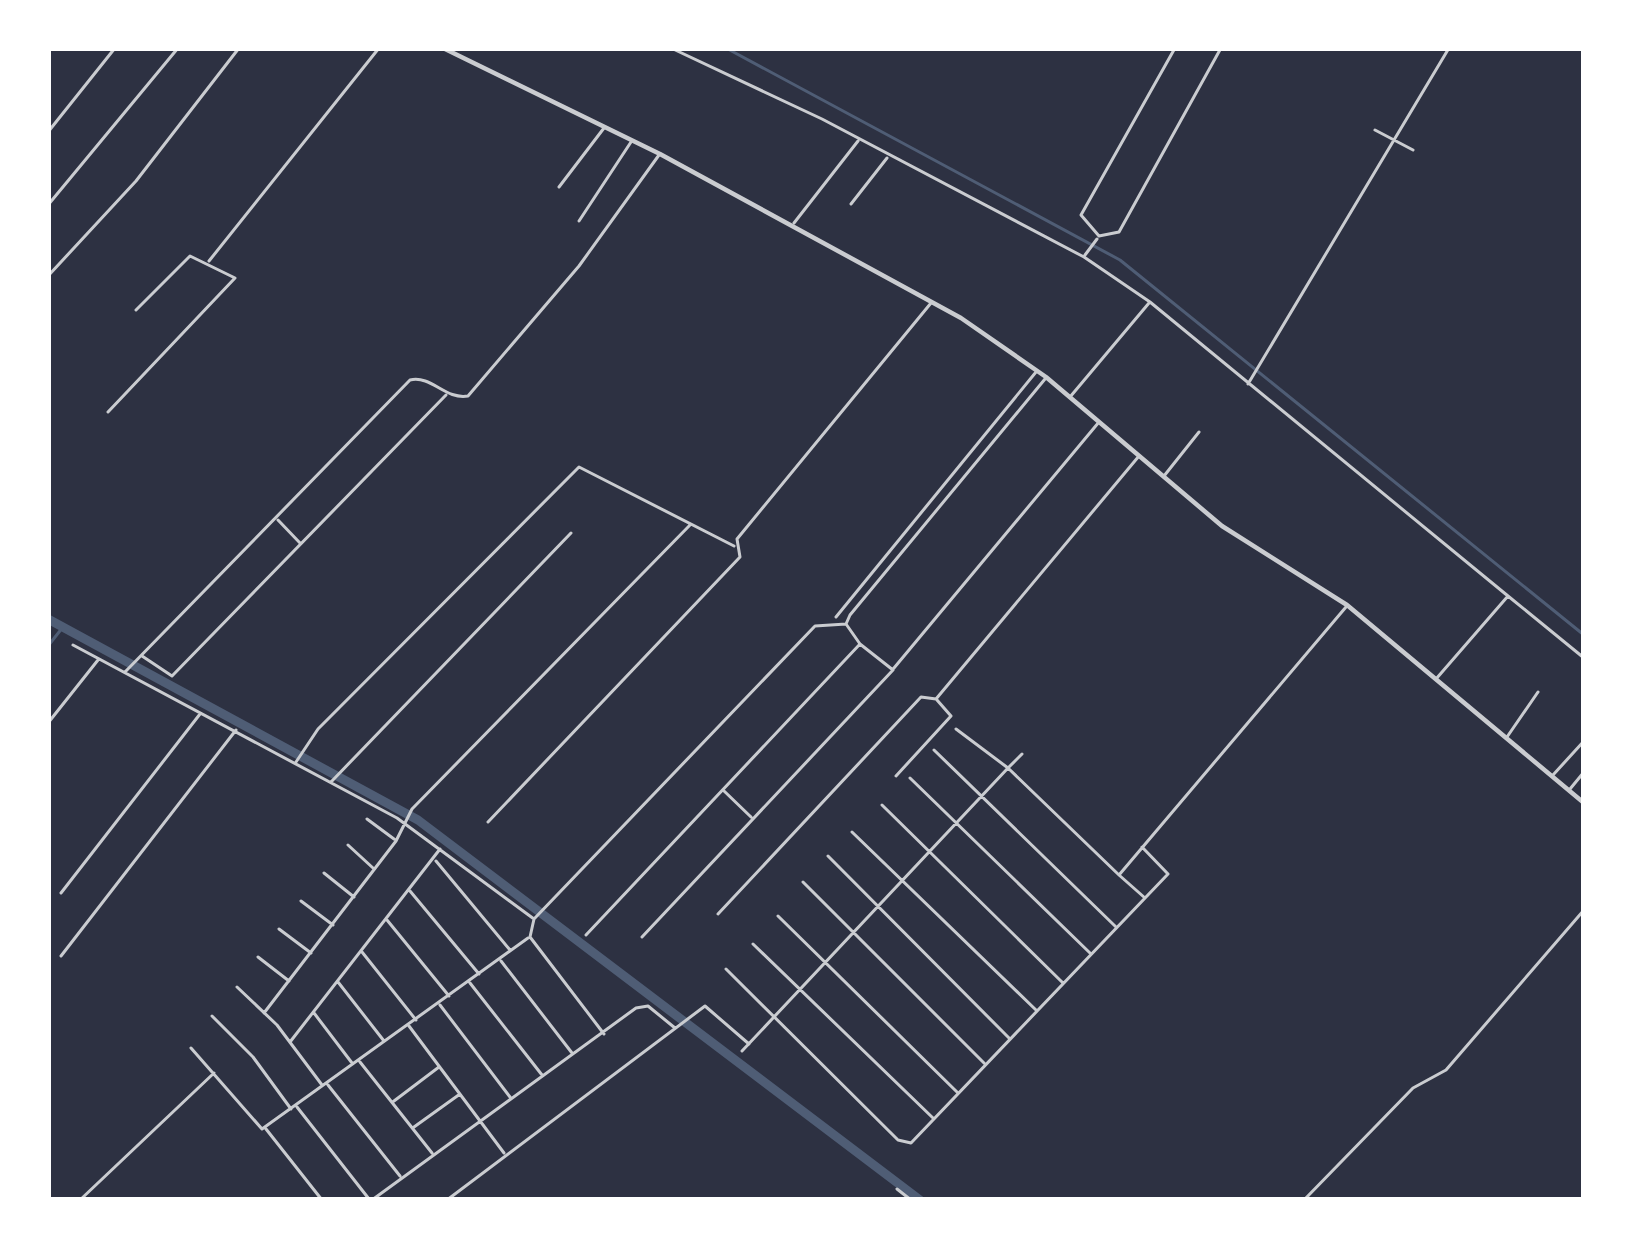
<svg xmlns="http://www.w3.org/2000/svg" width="1632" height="1248" font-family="Montserrat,sans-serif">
	<rect width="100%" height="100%" fill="#2d3142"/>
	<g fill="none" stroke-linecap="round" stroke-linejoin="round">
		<!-- stream -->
		<path stroke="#4f5d75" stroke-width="3" d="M 726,48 L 1120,260 L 1584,635
			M 48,646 L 63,627"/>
		<!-- canal -->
		<path stroke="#4f5d75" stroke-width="9" d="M 48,619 L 418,820 L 920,1200"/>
		<!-- minor -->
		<path stroke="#caccd0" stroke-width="3" d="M 671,48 L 822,119 L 1084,257 L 1150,302 L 1508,596
			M 1175,48 L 1081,215 L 1099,236 L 1119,232 L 1221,48
			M 1375,130 L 1413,150
			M 48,132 L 115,48
			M 559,187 L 604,128
			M 851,204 L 887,158
			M 48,205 L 178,48
			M 579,221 L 631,142
			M 794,223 L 858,141
			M 1085,255 L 1097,239
			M 209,261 L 379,48
			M 48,276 L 136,181 L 239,48
			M 1248,384 L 1449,48
			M 1070,397 L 1149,303
			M 108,412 L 235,278 L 190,256 L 136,310
			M 1164,476 L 1199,432
			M 278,520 L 300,543
			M 836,617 L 1036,372
			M 73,645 L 397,818 L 534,919
			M 142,656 L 172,676 L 446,395
			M 894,668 L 1099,422
			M 125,672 L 410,380 C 432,375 445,400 468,396 L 579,266 L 659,155
			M 1436,679 L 1508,596 L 1584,658
			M 48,723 L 98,660
			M 956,729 L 1008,768 L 1022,754
			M 1507,737 L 1538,692
			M 934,750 L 1115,926
			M 296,762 L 318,729 L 579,467 L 734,546
			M 1553,775 L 1584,741
			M 896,776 L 951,716 L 937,700
			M 910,778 L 1090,953
			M 331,782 L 571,533
			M 1570,789 L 1584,772
			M 723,790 L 751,817
			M 882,805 L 1063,983
			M 367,819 L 394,839
			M 488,822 L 740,557 L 737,539 L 931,303
			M 852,832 L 1036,1010
			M 348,845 L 373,868
			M 828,856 L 1009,1038
			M 436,861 L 510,950
			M 324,873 L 354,897
			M 803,882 L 984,1063
			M 410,891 L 479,974
			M 61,893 L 200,714
			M 1145,898 L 1119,875 L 1346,607
			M 301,901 L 333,925
			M 718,914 L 921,697 L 936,699 L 1139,456
			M 778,916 L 957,1092
			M 387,920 L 449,996
			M 279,929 L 311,953
			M 586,935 L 860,644
			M 642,937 L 893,670 L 860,644 L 846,624 L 850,615 L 1045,379
			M 753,944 L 933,1118
			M 362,952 L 416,1020
			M 61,956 L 236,730
			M 258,957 L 289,981
			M 501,961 L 572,1053
			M 726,969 L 898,1140 L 911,1143 L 1168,874 L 1142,847
			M 338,982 L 384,1041
			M 470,983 L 542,1075
			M 237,987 L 277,1025 L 322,1085
			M 440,1005 L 510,1097
			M 264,1013 L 396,841 L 412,809 L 691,524
			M 314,1013 L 352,1063
			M 212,1016 L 253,1057 L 291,1109
			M 409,1026 L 504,1153
			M 604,1034 L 530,937 L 534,919 L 815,626 L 846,624
			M 290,1042 L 440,849
			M 191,1048 L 262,1129 L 528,938
			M 742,1051 L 1008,768 L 1119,875
			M 360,1062 L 432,1153
			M 328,1085 L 400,1176
			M 394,1101 L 439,1067
			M 297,1107 L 369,1199
			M 414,1127 L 460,1094
			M 266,1129 L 322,1200
			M 897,1189 L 911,1200
			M 80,1200 L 214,1073
			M 372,1200 L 636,1008 L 648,1006 L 675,1028
			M 447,1200 L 705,1006 L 749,1044
			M 1304,1200 L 1413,1088 L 1446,1070 L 1584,910"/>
		<!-- tertiary -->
		<path stroke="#caccd0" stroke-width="4.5" d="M 443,48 L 660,154 L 961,318 L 1046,377 L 1222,526 L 1347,605 L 1584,803"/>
	</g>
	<!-- border -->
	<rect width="1632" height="1248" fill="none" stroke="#ffffff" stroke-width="102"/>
</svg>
